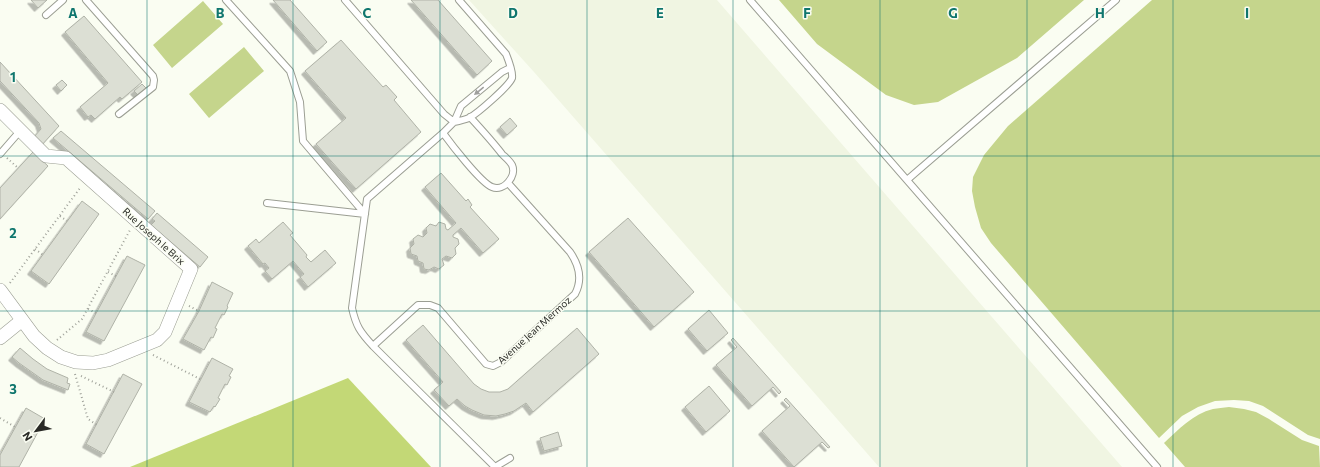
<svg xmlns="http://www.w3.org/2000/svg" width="1320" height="467" font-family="Commissioner,sans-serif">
	<defs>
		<filter id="shadow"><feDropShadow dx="-3.5" dy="3.5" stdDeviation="0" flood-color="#0004"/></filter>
	</defs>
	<rect width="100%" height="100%" fill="#fafdf2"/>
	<!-- built -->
	<path fill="#f0f5e2" d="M 469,0 L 717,0 L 1122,467 L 879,467 L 534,72 Z"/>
	<!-- green -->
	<path fill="#c5d58c" d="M 779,0 L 1084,0 L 1017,58 L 938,102 L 914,105 L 886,95 L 817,44 Z
		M 1152,0 L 1320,0 L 1320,439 L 1308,435 L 1263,406 L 1249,401 L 1234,400 L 1215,401 L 1198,407 L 1182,416 L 1159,438 L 991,243 L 981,228 L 975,207 L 972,191 L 973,177 L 984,155 L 1008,126 Z
		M 203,1 L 223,24 L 172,68 L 153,45 Z
		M 244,47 L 264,71 L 209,118 L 189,94 Z
		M 1229,407 L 1244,409 L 1256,412 L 1269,419 L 1302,440 L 1319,446 L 1320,467 L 1185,467 L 1164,443 C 1178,430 1193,414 1213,409 C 1218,408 1223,408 1229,407 Z"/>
	<!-- forest -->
	<path fill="#c3d876" d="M 348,378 L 431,467 L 130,467 Z"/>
	<!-- building -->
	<path fill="#dcdfd4" stroke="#afb2a7" filter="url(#shadow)" d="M 31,0 L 47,0 L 38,8 Z
		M 273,0 L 290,0 L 327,42 L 317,51 Z
		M 411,0 L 438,0 L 492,61 L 477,75 Z
		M 84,16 L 142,82 L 122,99 L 120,97 L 95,119 L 91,115 L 88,117 L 80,107 L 108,83 L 65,32 Z
		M 341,40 L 383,87 L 386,85 L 397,97 L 394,100 L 421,132 L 356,189 L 316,144 L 346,118 L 305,71 Z
		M 0,62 L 59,126 L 41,146 L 33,138 L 41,129 L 39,123 L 0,81 Z
		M 62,80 L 67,85 L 61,91 L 56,85 Z
		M 142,84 L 146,88 L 138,95 L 134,91 Z
		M 510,118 L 517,126 L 507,135 L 500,127 Z
		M 61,131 L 155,211 L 148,219 L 53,138 Z
		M 33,152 L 48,166 L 0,219 L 0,188 Z
		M 441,173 L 466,201 L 468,199 L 472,205 L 470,207 L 499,239 L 483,253 L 461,228 L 453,235 L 453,237 L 458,239 L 459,244 L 455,248 L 456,254 L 452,258 L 446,256 L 442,259 L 444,265 L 439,269 L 434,267 L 429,270 L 424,269 L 423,263 L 418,261 L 417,256 L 411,254 L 410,248 L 414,244 L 413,239 L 418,235 L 423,237 L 427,233 L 426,228 L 430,224 L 436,226 L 439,222 L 445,224 L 446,229 L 448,230 L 456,223 L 425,187 Z
		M 82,201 L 99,214 L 49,284 L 31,271 Z
		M 157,213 L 208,257 L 200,267 L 151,225 L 155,221 L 152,219 Z
		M 628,218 L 694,292 L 654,327 L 589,252 Z
		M 283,222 L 293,233 L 290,235 L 307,255 L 306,257 L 311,262 L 325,250 L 336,263 L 308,287 L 300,277 L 304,274 L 293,261 L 272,279 L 265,271 L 269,268 L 265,263 L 263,264 L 248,246 L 256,239 L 259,243 Z
		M 127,256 L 145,265 L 104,341 L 86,332 Z
		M 212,282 L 233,293 L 227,306 L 228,307 L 224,315 L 222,314 L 215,328 L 217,329 L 213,338 L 211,337 L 204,350 L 183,339 L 199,311 Z
		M 709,310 L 728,333 L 707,351 L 688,329 Z
		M 423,325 L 474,384 L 481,389 L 489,392 L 500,392 L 508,389 L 577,328 L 599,354 L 533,412 L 526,403 L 514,411 L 505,414 L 496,416 L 484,415 L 472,410 L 465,406 L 457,399 L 449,406 L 434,390 L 443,382 L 406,340 Z
		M 733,338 L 781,392 L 779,394 L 773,387 L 752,406 L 716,365 L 737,347 L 731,340 Z
		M 20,348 L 33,359 L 47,369 L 68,378 L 67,383 L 70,384 L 68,390 L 43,380 L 19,363 L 12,357 Z
		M 212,358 L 233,369 L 229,376 L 231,377 L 227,385 L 225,384 L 218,398 L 220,399 L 215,407 L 214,406 L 210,412 L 189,402 Z
		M 123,374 L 142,384 L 104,454 L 86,444 Z
		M 709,386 L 730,411 L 706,432 L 685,407 Z
		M 786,398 L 830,447 L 828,448 L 822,442 L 794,467 L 762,431 L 790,406 L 784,400 Z
		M 26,408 L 45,419 L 19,467 L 0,467 L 0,455 Z
		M 558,432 L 562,446 L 544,451 L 540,438 Z"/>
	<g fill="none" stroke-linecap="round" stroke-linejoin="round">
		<!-- lane casing -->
		<g stroke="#9b9e93" stroke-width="8">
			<path id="lane" d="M 86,0 L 153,76 L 154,80 L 153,87 L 119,114
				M 226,0 L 290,71 L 300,102 L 303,141 L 365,214
				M 345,0 L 444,114 L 454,122 C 459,121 464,120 469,118 C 478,113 509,86 512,78 C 513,72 508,59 506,54 L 459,0
				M 750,0 L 1157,467
				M 46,15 L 63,0
				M 443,133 C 451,144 481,183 492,187 C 504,192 517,176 512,165 C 510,161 505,157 502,154 C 492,141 481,129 470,117
				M 0,154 L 20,131
				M 907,180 L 1116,0
				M 267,203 L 365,214
				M 373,346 L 418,305 L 430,305 L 438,308 L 486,364 L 493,366 L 501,362 L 575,294 C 583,279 579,265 570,252 L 508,183
				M 495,467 L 373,346 C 360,332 356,326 352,308 L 367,199 L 443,133 L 454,122 L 461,106 L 502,72 L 510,68
				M 495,467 L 510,458"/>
		</g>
		<!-- street casing -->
		<g stroke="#9b9e93" stroke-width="14">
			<path id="street" d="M 0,110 L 46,156 L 66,158 L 191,269 L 165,332 L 157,340 L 108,360 L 93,363 L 76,362 L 61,357 L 47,348 L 34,336 L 0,290
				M 0,338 L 21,321"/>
		</g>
		<!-- path -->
		<path stroke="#9fa199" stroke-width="2" stroke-dasharray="1 3" stroke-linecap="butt" d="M 7,158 L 18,168
			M 60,216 L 67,221
			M 35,249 L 43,255
			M 108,272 L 116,276
			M 10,283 L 80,188
			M 189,306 L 199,311
			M 88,309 L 96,313
			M 57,340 L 82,319 L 130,230
			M 153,355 L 202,380
			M 75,374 L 88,419 L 97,425
			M 81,376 L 114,392
			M 0,418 L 15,427"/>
		<!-- lane -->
		<use href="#lane" stroke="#fff" stroke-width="6"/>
		<!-- street -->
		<use href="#street" stroke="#fff" stroke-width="13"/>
	</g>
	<!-- one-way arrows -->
	<defs><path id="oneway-solid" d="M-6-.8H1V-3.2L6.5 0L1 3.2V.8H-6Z"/></defs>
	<use fill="#9f9f9d" href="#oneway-solid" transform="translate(479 91) rotate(141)"/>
	<!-- grid -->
	<path fill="none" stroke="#0f766e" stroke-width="1" stroke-opacity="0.55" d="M 147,0 L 147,467M 293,0 L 293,467M 440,0 L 440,467M 587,0 L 587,467M 733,0 L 733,467M 880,0 L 880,467M 1027,0 L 1027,467M 1173,0 L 1173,467M 0,156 L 1320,156M 0,311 L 1320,311"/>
	<g text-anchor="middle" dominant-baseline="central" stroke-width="3" stroke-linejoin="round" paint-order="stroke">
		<!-- street labels -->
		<g font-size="10" fill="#292a26" stroke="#fafdf2">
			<text transform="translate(154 236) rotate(42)">Rue Joseph le Brix</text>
			<text transform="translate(534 330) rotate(-42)">Avenue Jean Mermoz</text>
		</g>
	</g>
	<g font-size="13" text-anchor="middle" font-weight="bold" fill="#0f766e" stroke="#fafdf2" stroke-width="3" stroke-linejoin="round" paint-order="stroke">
		<text x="73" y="18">A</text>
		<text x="220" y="18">B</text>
		<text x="367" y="18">C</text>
		<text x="513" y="18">D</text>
		<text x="660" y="18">E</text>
		<text x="807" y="18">F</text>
		<text x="953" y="18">G</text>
		<text x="1100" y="18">H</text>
		<text x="1247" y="18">I</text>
		<text x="13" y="82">1</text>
		<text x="13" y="238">2</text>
		<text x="13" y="394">3</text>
	</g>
	<!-- north arrow -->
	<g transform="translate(36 431) rotate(238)" stroke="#fafdf2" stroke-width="3" paint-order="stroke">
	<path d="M0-3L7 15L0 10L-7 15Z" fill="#292a26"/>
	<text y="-6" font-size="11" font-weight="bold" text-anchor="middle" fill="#292a26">N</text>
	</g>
</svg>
